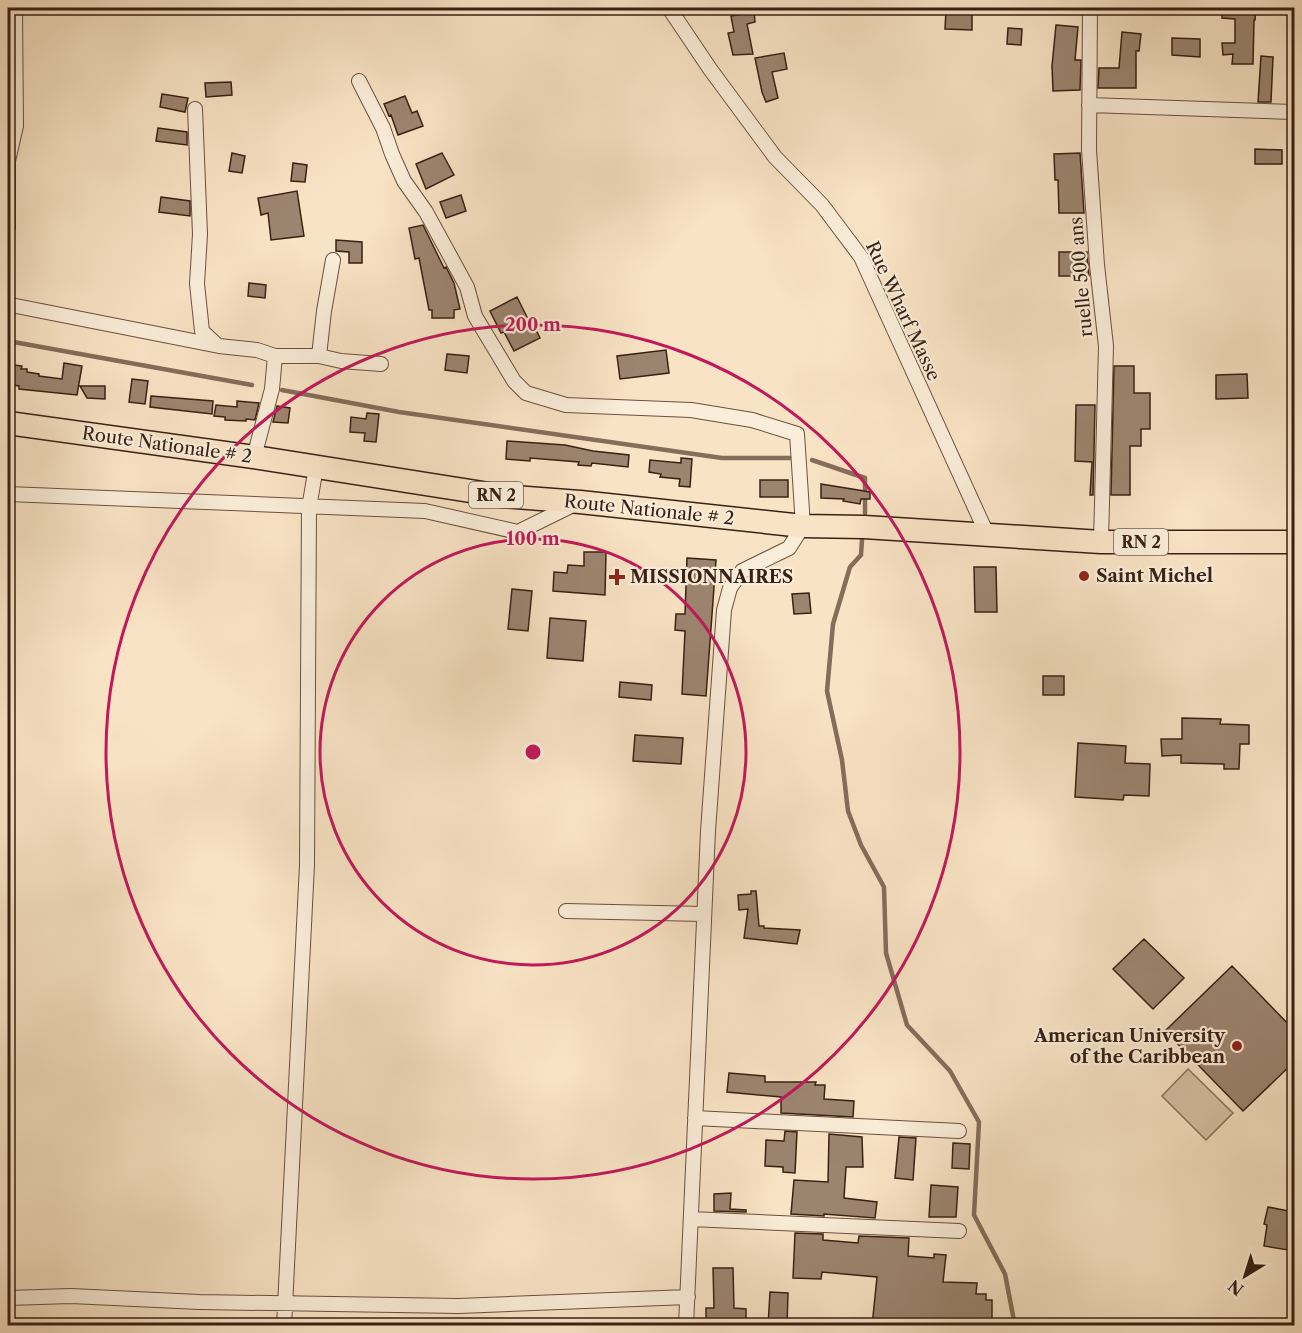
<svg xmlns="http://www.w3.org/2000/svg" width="1302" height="1333" font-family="'Libre Caslon Text',serif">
	<rect width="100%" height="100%" fill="#f8e3c4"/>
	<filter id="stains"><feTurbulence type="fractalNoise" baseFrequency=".00333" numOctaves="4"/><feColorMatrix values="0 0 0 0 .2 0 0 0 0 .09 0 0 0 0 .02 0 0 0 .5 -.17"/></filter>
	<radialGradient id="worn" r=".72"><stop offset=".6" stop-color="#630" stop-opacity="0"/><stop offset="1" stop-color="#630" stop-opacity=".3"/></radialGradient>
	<!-- green -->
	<path fill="#d8c2a6" stroke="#88715d" stroke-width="1.5" d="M 1188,1069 L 1233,1113 L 1206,1140 L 1162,1096 Z"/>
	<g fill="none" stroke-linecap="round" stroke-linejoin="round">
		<!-- stream -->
		<path stroke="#856d5a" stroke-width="4.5" d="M 8,341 L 252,385
			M 282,390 L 399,412 L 722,458 L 791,458
			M 812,460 L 865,478 L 865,513
			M 862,540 L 861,555 L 850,567 L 833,624 L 827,691 L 842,760 L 848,811 L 861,845 L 884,887 L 886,953 L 907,1025 L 950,1071 L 979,1122 L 974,1215 L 1005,1274 L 1015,1326"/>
	</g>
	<!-- building -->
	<path fill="#9c8570" stroke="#392014" stroke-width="1.5" d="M 1222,8 L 1256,8 L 1255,20 L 1254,20 L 1253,64 L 1232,64 L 1233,54 L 1223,55 L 1222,43 L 1235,43 L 1235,19 L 1222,18 Z
		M 946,10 L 972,10 L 972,30 L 945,29 Z
		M 754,12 L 755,22 L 747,24 L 753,54 L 733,55 L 728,33 L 734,32 L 731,16 Z
		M 1056,25 L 1078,27 L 1075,60 L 1081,60 L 1080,90 L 1053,91 L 1052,66 Z
		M 1008,28 L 1022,29 L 1021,45 L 1007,44 Z
		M 1122,32 L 1141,34 L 1139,51 L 1136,51 L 1136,88 L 1098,88 L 1099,68 L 1119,68 Z
		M 1172,38 L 1200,39 L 1200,57 L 1172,55 Z
		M 784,53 L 787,69 L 772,72 L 778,98 L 766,102 L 762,92 L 755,58 Z
		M 1261,56 L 1273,57 L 1271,102 L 1258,102 Z
		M 231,82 L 232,95 L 206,97 L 205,83 Z
		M 162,94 L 188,98 L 185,112 L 160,107 Z
		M 405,96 L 412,113 L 417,111 L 423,126 L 398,135 L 391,115 L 389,116 L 384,104 Z
		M 158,128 L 187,132 L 187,145 L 156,141 Z
		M 1255,149 L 1282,150 L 1282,164 L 1255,164 Z
		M 232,153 L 245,156 L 242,173 L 229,171 Z
		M 442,153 L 454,175 L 426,189 L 416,164 Z
		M 1080,153 L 1084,213 L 1059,213 L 1058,180 L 1055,180 L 1054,154 Z
		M 293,163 L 307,165 L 305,182 L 291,181 Z
		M 297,191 L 304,236 L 271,240 L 268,213 L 261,215 L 258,198 Z
		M 461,195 L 466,211 L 446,218 L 440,202 Z
		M 161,197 L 190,201 L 190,216 L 159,212 Z
		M 423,225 L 444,268 L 446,267 L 454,283 L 460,309 L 454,310 L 454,318 L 432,318 L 432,310 L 429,310 L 419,258 L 415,259 L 409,228 Z
		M 336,240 L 362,242 L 362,263 L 349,263 L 349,252 L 336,251 Z
		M 1059,252 L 1087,252 L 1089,276 L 1059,276 Z
		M 249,283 L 266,285 L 265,298 L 248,296 Z
		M 517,297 L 530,323 L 532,322 L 540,338 L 514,351 L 504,332 L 501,333 L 490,311 Z
		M 666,350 L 669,373 L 620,379 L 617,356 Z
		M 447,354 L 469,356 L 467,373 L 445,370 Z
		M 64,363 L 82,366 L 77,395 L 19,389 L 19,386 L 8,384 L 8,364 L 22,366 L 21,369 L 27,369 L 27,372 L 39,374 L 39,376 L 62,379 Z
		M 1114,366 L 1134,366 L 1134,393 L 1150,393 L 1150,429 L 1141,429 L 1141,446 L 1130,446 L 1130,495 L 1111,495 Z
		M 1247,374 L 1248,398 L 1216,399 L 1216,375 Z
		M 132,379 L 148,381 L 145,404 L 129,402 Z
		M 80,386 L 105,386 L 105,399 L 87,398 Z
		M 151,396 L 213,401 L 212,414 L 150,407 Z
		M 237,401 L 259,403 L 255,420 L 246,419 L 246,421 L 225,420 L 225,417 L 214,416 L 216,405 L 237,407 Z
		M 1076,405 L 1095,405 L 1093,495 L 1090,495 L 1092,462 L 1075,461 Z
		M 277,406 L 290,408 L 288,423 L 273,422 Z
		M 367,413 L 379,414 L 376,442 L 364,441 L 365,433 L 350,432 L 351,417 L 366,419 Z
		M 507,441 L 565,445 L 593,451 L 629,455 L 628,467 L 592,463 L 591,466 L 578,465 L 579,462 L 530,458 L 530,461 L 506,459 Z
		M 681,458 L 692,459 L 690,487 L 679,486 L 680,479 L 660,477 L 661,474 L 649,472 L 650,460 L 681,463 Z
		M 760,480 L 788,480 L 788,497 L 760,497 Z
		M 821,484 L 870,492 L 870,499 L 861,499 L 860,504 L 843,501 L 844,499 L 821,498 Z
		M 584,552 L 606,552 L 605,595 L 553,591 L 554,572 L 567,573 L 568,565 L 584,566 Z
		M 687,558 L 716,560 L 706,696 L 682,694 L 685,631 L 675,630 L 676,614 L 685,614 Z
		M 974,567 L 996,567 L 997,612 L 975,612 Z
		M 512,589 L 532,591 L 528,631 L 508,629 Z
		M 809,593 L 811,613 L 794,614 L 792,594 Z
		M 550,618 L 586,621 L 583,661 L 547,658 Z
		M 1043,676 L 1064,676 L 1064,695 L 1043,695 Z
		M 620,682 L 652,685 L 651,700 L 619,697 Z
		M 1182,718 L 1221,719 L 1220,724 L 1249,725 L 1249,744 L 1240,744 L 1239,769 L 1224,769 L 1224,764 L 1181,763 L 1181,755 L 1162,756 L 1161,739 L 1182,739 Z
		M 635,735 L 683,738 L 681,764 L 633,761 Z
		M 1078,743 L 1126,746 L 1125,763 L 1150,764 L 1149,796 L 1124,795 L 1123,800 L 1075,797 Z
		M 751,891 L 756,891 L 759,926 L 764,926 L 764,928 L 800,930 L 797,944 L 744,938 L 748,909 L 739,910 L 738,895 L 751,894 Z
		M 1144,939 L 1184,978 L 1153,1009 L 1113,969 Z
		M 1232,966 L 1294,1030 L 1294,1062 L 1243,1111 L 1165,1031 Z
		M 729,1073 L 765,1076 L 765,1082 L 816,1082 L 815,1085 L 825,1085 L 824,1099 L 854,1101 L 853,1117 L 781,1113 L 781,1097 L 727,1092 Z
		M 785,1131 L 797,1132 L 795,1173 L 783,1172 L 783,1167 L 765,1166 L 766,1140 L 784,1141 Z
		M 829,1134 L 862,1137 L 863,1167 L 846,1167 L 844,1198 L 877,1202 L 875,1218 L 824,1214 L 824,1216 L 791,1214 L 794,1180 L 828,1182 Z
		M 899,1137 L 916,1138 L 913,1180 L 895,1178 Z
		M 953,1143 L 970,1144 L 969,1169 L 952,1168 Z
		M 931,1185 L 958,1187 L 956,1217 L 929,1217 Z
		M 731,1193 L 730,1209 L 746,1210 L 746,1212 L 714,1211 L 714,1194 Z
		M 1268,1207 L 1294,1212 L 1288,1250 L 1264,1246 L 1267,1225 L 1264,1224 Z
		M 795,1233 L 823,1234 L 823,1240 L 858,1243 L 859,1236 L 909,1238 L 908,1256 L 934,1258 L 934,1254 L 946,1255 L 943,1282 L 977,1283 L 976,1294 L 986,1294 L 986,1300 L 992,1300 L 992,1322 L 958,1322 L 958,1326 L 904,1326 L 905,1321 L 884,1319 L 883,1326 L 872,1326 L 877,1277 L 822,1272 L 821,1279 L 793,1278 Z
		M 713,1268 L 733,1268 L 734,1308 L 746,1309 L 746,1326 L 706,1326 L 706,1308 L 714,1308 Z
		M 770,1292 L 788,1293 L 787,1326 L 768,1326 Z"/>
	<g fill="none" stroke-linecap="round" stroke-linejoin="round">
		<!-- minor casing -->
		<g stroke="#695140" stroke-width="16">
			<path id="minor" d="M 669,8 L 710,69 L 775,157 L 822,205 L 861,257 L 987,534
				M 1090,8 L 1089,150 L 1097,265 L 1106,346 L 1101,542
				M 359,81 L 383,128 L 392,154 L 404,181 L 426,212 L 467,287 L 475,316 L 514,381 L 526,393 L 566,405 L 691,410 L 752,420 L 797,434 L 803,526 L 789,548 L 742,571 L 730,588 L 724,610 L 708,831 L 686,1326
				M 1089,105 L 1294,112
				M 195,109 L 200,234 L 197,284 L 202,331 L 217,345
				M 8,228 L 8,161 L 16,126 L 15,8
				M 8,306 L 16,306 L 219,346 L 257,350 L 275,356 L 319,356 L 341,361 L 381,364
				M 319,356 L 324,311 L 333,260
				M 254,457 L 272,389 L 275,356
				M 8,494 L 425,511 L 518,532 L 575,504
				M 566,911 L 704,914
				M 695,1118 L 959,1131
				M 691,1219 L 959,1231
				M 8,1298 L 71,1296 L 199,1302 L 459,1306 L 688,1297
				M 284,1326 L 307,865 L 309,508 L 316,467"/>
		</g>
		<!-- primary casing -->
		<g stroke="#392014" stroke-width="25">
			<path id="primary" d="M 8,423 L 254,457 L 502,496 L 580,502 L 803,526 L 864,527 L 1101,542 L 1294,542"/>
		</g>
		<!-- minor -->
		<use href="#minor" stroke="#faedd9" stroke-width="14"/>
		<!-- primary -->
		<use href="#primary" stroke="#f8e3c4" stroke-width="22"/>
	</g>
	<!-- distance rings -->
	<g fill="none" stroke="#c2185b" stroke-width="3">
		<circle cx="533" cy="752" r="213"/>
		<circle cx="533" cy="752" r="427"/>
	</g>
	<!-- markers -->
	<g fill="#8f2418" stroke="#faedd9" stroke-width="2">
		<circle cx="1084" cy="576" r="6"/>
		<path d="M614 568h6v6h6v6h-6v6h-6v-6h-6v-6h6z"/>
		<circle cx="1237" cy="1046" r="6"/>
	</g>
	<g text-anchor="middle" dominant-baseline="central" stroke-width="4.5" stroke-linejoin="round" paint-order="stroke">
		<!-- shield labels -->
		<g fill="#faedd9" stroke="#735e4f" stroke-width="1.5">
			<rect x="469" y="482" width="54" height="26" rx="4.5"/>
			<rect x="1114" y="529" width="54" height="26" rx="4.5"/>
		</g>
		<g font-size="16" font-weight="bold" fill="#392014">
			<text x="496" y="495">RN 2</text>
			<text x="1141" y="542">RN 2</text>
		</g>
		<!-- street labels -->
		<g font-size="18" fill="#392014" stroke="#faedd9">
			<text transform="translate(1081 277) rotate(-95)">ruelle 500 ans</text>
			<text transform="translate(903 311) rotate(65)">Rue Wharf Masse</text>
			<text transform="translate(167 445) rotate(8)">Route Nationale # 2</text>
			<text transform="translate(649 510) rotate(6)">Route Nationale # 2</text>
		</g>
		<!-- poi labels -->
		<g font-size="18" font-weight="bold" fill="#392014" stroke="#faedd9" text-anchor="start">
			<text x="1096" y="576">Saint Michel</text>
			<text x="630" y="577">MISSIONNAIRES</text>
			<text x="1225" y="1036" text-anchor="end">American University<tspan x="1225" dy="21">of the Caribbean</tspan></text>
		</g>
	</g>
	<circle cx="533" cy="752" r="9" fill="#c2185b" stroke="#faedd9" stroke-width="3"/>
	<g font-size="18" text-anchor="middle" font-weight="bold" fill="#c2185b" stroke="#faedd9" stroke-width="4.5" stroke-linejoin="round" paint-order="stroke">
		<text x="533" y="331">200 m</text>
		<text x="533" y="545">100 m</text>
	</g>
	<!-- margin -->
	<rect width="1302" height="1333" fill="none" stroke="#f8e3c4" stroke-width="30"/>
	<rect x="9" y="9" width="1284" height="1315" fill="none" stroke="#392014" stroke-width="3"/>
	<rect x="15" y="15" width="1272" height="1303" fill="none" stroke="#392014" stroke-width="1.5"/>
	<!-- north arrow -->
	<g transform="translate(1245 1276) rotate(218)" stroke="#faedd9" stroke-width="4.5" paint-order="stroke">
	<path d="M0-4.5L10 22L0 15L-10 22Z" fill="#392014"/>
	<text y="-9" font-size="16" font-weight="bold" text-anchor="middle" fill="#392014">N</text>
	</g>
	<rect width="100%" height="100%" filter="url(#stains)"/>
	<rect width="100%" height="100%" fill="url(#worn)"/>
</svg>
